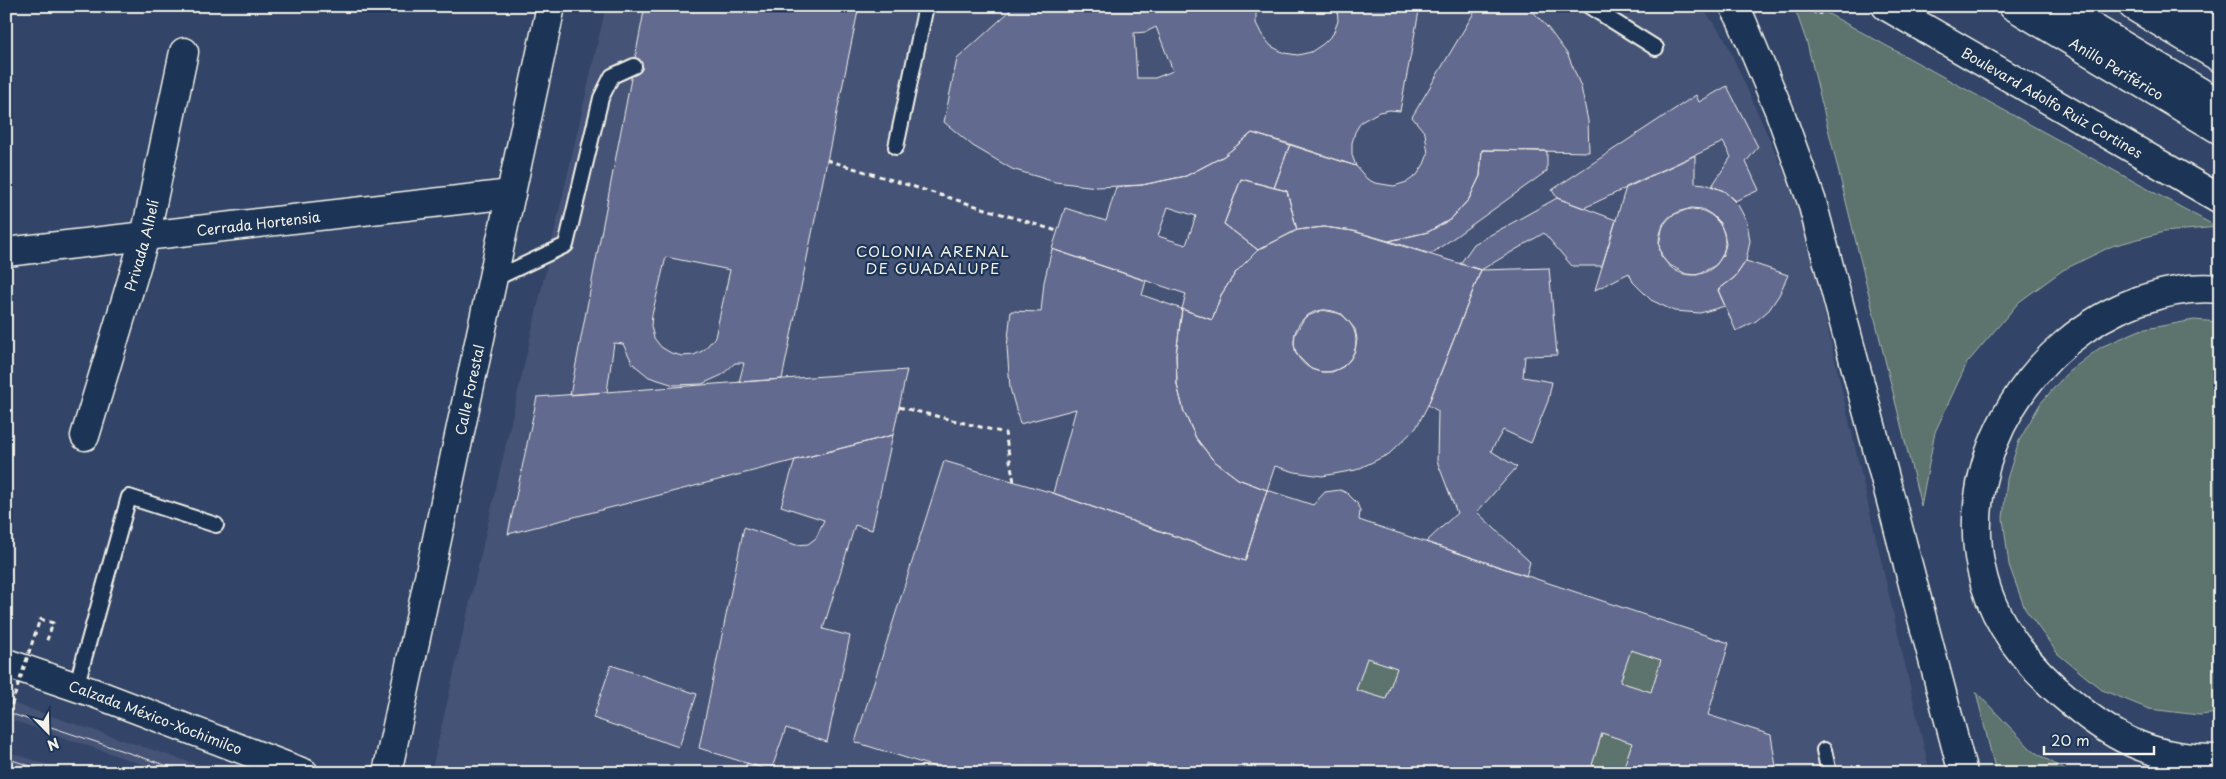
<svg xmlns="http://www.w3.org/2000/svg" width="2226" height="779" font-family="'Playpen Sans',sans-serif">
	<rect width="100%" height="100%" fill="#324568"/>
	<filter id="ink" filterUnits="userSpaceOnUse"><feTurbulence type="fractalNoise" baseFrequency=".02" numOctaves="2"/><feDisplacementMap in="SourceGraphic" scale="10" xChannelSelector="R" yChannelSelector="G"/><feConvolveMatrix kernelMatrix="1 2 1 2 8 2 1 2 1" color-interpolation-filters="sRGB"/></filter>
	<g filter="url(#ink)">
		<!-- built -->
		<path fill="#445376" d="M 606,6 L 1701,6 L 1724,37 L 1800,208 L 1930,773 L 431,773 Z
			M 6,701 L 222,773 L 168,773 L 6,718 Z
			M 6,751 L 72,773 L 27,773 L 6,766 Z"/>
		<!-- green -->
		<path fill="#5d736e" stroke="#a8b2ab" d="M 1794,6 L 1814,6 L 2217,227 L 2164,232 L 2112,246 L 2063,270 L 2019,302 L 1967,363 L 1935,432 L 1921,506 L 1807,43 Z
			M 2194,320 L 2220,322 L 2220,713 L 2199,715 L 2149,709 L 2102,690 L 2058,654 L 2025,609 L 2009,565 L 2003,518 L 2007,479 L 2019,441 L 2040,404 L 2067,373 L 2101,347 L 2140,330 Z
			M 1631,650 L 1661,660 L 1651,692 L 1620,682 Z
			M 1367,658 L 1397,668 L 1386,699 L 1356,690 Z
			M 1976,692 L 2033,751 L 2070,773 L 1996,773 Z
			M 1602,733 L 1632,743 L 1622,773 L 1614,773 L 1592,765 Z"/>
		<!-- building -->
		<path fill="#626a90" stroke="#f4f1e8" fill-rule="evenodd" d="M 645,6 L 859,6 L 782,379 L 739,382 L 744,363 L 735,363 L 722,375 L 702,384 L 674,385 L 649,377 L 633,364 L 623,344 L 614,343 L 607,392 L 570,395 ZM 666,257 L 730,270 L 715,337 L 704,350 L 694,355 L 682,356 L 671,353 L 661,347 L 654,338 L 651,326 L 652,315 Z
			M 1006,6 L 1274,6 L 1273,11 L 1256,10 L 1256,23 L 1262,35 L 1271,46 L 1284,53 L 1298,55 L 1311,52 L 1323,44 L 1333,34 L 1338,21 L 1337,7 L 1320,11 L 1320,6 L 1420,6 L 1400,111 L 1390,110 L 1379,112 L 1361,122 L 1355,132 L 1352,143 L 1352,155 L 1356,166 L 1252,133 L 1224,156 L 1186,176 L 1142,185 L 1097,187 L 1055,182 L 1012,169 L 973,146 L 944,122 L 957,59 L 1010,11 ZM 1156,27 L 1173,71 L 1155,78 L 1137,78 L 1134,33 L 1146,32 Z
			M 1478,6 L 1528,6 L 1548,28 L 1568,55 L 1581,87 L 1588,121 L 1589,152 L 1482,150 L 1480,176 L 1469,199 L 1451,219 L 1428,232 L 1389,241 L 1353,231 L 1324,227 L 1297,230 L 1287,191 L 1274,188 L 1290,144 L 1356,166 L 1367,179 L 1375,183 L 1394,186 L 1407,182 L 1417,175 L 1424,164 L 1428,154 L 1425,133 L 1412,117 Z
			M 1727,86 L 1758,147 L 1746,162 L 1759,190 L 1735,201 L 1724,191 L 1712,186 L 1731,157 L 1723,142 L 1584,208 L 1557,198 L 1552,190 L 1696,95 L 1699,102 Z
			M 1252,133 L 1290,144 L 1274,188 L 1241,179 L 1224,224 L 1258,250 L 1236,272 L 1221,295 L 1212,320 L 1182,309 L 1186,294 L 1052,249 L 1065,208 L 1106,221 L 1116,187 L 1142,185 L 1186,176 L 1224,156 ZM 1168,207 L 1196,216 L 1186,245 L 1158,236 Z
			M 1482,150 L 1547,151 L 1547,171 L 1431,254 L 1389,241 L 1428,232 L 1451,219 L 1469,199 L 1480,176 Z
			M 1695,155 L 1695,183 L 1705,184 L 1724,191 L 1738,205 L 1747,222 L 1750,241 L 1746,261 L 1735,277 L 1718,290 L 1725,306 L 1700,313 L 1674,311 L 1651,300 L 1633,282 L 1629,273 L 1595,290 L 1626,187 ZM 1691,208 L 1702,209 L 1712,215 L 1720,223 L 1724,233 L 1726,244 L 1723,255 L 1716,265 L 1697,275 L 1686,274 L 1668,264 L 1661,256 L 1659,245 L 1663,224 L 1670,216 Z
			M 1241,179 L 1287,191 L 1297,230 L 1258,250 L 1224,224 Z
			M 1557,198 L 1616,220 L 1602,266 L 1572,266 L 1544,233 L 1481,270 L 1460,264 L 1474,244 Z
			M1659 242a33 33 0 1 1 66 0a33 33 0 1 1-66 0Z
			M 1324,227 L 1353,231 L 1481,270 L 1428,405 L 1416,428 L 1389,454 L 1356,470 L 1322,476 L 1295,472 L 1275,466 L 1267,490 L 1238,479 L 1213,460 L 1196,438 L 1184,412 L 1177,385 L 1176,354 L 1182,309 L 1212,320 L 1221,295 L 1236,272 L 1258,250 L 1297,230 ZM 1323,310 L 1342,314 L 1355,329 L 1357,339 L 1355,351 L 1350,360 L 1343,367 L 1332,372 L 1321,372 L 1311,369 L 1296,354 L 1294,344 L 1295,334 L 1305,317 Z
			M 1052,249 L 1146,281 L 1142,295 L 1182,309 L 1176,354 L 1177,385 L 1184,412 L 1196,438 L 1213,460 L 1238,479 L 1267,490 L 1245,561 L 1053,493 L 1076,409 L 1020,424 L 1010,388 L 1007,347 L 1011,311 L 1041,312 L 1044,282 Z
			M 1746,261 L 1788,275 L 1779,295 L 1769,310 L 1756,321 L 1736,331 L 1718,290 L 1735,277 Z
			M 1549,268 L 1557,355 L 1525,356 L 1523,377 L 1552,382 L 1548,401 L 1531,443 L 1503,430 L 1491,451 L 1517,467 L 1477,512 L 1530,562 L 1526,576 L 1426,542 L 1457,513 L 1437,461 L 1438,411 L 1428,405 L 1481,270 Z
			M1294 341a31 31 0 1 1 62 0a31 31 0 1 1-62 0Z
			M 907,370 L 893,435 L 508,534 L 537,397 Z
			M 893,435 L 872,530 L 855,525 L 823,629 L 850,636 L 827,742 L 786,728 L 771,771 L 699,748 L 744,527 L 796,545 L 808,544 L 816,538 L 824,520 L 781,506 L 795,460 Z
			M 944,461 L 1053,493 L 1245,561 L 1267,490 L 1313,505 L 1325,492 L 1340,490 L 1347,493 L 1357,503 L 1360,511 L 1359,520 L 1729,643 L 1708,715 L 1771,735 L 1777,773 L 1622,773 L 1632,743 L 1602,733 L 1592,765 L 1614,773 L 1172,773 L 1147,764 L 1144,773 L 1042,773 L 1030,769 L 1029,773 L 954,773 L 855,742 ZM 1631,650 L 1661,660 L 1651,692 L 1620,682 ZM 1367,658 L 1397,668 L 1386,699 L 1356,690 Z
			M 611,665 L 697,694 L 679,747 L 593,718 Z
			M 747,763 L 771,771 L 770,773 L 743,773 Z"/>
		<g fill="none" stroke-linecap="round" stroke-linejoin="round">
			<!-- lane casing -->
			<g stroke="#f4f1e8" stroke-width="18">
				<path id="lane" d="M 1589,6 L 1656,48
					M 896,147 L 926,6
					M 492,280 L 566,245 L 601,98 L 612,76 L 634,66
					M 76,687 L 129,497 L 216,525
					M 1824,750 L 1829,773"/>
			</g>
			<!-- street casing -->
			<g stroke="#f4f1e8" stroke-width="31">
				<g id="street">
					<path id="s1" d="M 6,252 L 511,194"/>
					<path id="s2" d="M 85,436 L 145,237 L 184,52"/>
					<path id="s3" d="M 387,773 L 551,6"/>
				</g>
			</g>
			<!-- secondary casing -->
			<g stroke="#f4f1e8" stroke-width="31">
				<g id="secondary">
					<path d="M 1734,6 L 1741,19 L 1779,110 L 1812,202 L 1963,773"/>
					<path id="s4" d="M 1886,6 L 2220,199"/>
					<path d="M 2220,289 C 2193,286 2164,292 2138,301 C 2033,339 1958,456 1981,568 C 1992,623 2029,668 2072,703 C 2118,742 2158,760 2220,759"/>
					<path id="s5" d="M 6,663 L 94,693 L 304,773"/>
				</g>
			</g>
			<!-- highway casing -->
			<g stroke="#f4f1e8" stroke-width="31">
				<g id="highway">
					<path id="s6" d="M 2013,6 L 2220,130"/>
					<path d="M 2057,6 L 2220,104"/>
					<path d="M 2133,6 L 2220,58"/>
					<path d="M 2172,6 L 2220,35"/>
				</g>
			</g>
			<!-- path -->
			<path stroke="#f4f1e8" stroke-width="3" stroke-dasharray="5 4" stroke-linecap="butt" d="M 1804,6 L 1819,15 L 1824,6
				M 827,160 L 1057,231
				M 899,407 L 1005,433 L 1014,482
				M 40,619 L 53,623 L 46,643"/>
			<!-- lane -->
			<use href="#lane" stroke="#1d3557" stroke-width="14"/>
			<!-- street -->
			<use href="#street" stroke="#1d3557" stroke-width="28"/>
			<!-- secondary -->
			<use href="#secondary" stroke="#1d3557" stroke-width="28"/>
			<!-- highway -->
			<use href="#highway" stroke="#1d3557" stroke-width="28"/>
			<!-- tram -->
			<path stroke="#f4f1e8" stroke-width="1" d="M 6,712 L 189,773
				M 6,758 L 51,773"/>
			<!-- path-bridge -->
			<path stroke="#f4f1e8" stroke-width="3" stroke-dasharray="5 4" stroke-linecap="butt" d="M 6,722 L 40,619"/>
		</g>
	</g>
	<g text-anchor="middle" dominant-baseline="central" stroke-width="4.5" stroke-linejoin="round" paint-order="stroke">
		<!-- street labels -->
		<g font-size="14" fill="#f4f1e8" stroke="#1d3557">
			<text stroke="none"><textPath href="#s6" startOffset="121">Anillo Periférico</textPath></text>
			<text stroke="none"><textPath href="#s4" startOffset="192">Boulevard Adolfo Ruiz Cortines</textPath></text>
			<text stroke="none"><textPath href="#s1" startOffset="254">Cerrada Hortensia</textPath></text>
			<text stroke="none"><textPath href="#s2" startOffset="199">Privada Alhelí</textPath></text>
			<text stroke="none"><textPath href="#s3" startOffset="392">Calle Forestal</textPath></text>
			<text stroke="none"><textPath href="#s5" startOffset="159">Calzada México-Xochimilco</textPath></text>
		</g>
		<!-- neighbourhood labels -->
		<g font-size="15" letter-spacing="1" fill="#f4f1e8" stroke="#1d3557">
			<text x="933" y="250">COLONIA ARENAL<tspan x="933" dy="17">DE GUADALUPE</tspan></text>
		</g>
	</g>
	<!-- margin -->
	<rect width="2226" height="779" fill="none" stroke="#1d3557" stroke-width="25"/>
	<rect x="12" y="12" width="2201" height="754" fill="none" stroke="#f4f1e8" stroke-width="2" filter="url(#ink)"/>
	<!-- north arrow -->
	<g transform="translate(48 732) rotate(157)" stroke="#1d3557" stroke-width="4" paint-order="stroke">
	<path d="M0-4L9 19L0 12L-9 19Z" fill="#f4f1e8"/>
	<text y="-8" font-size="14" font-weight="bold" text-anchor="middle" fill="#f4f1e8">N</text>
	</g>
	<!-- scale -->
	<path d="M2044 746v8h110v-8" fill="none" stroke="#f4f1e8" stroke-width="2.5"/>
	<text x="2051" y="746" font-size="15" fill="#f4f1e8" stroke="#1d3557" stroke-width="4" paint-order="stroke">20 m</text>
</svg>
